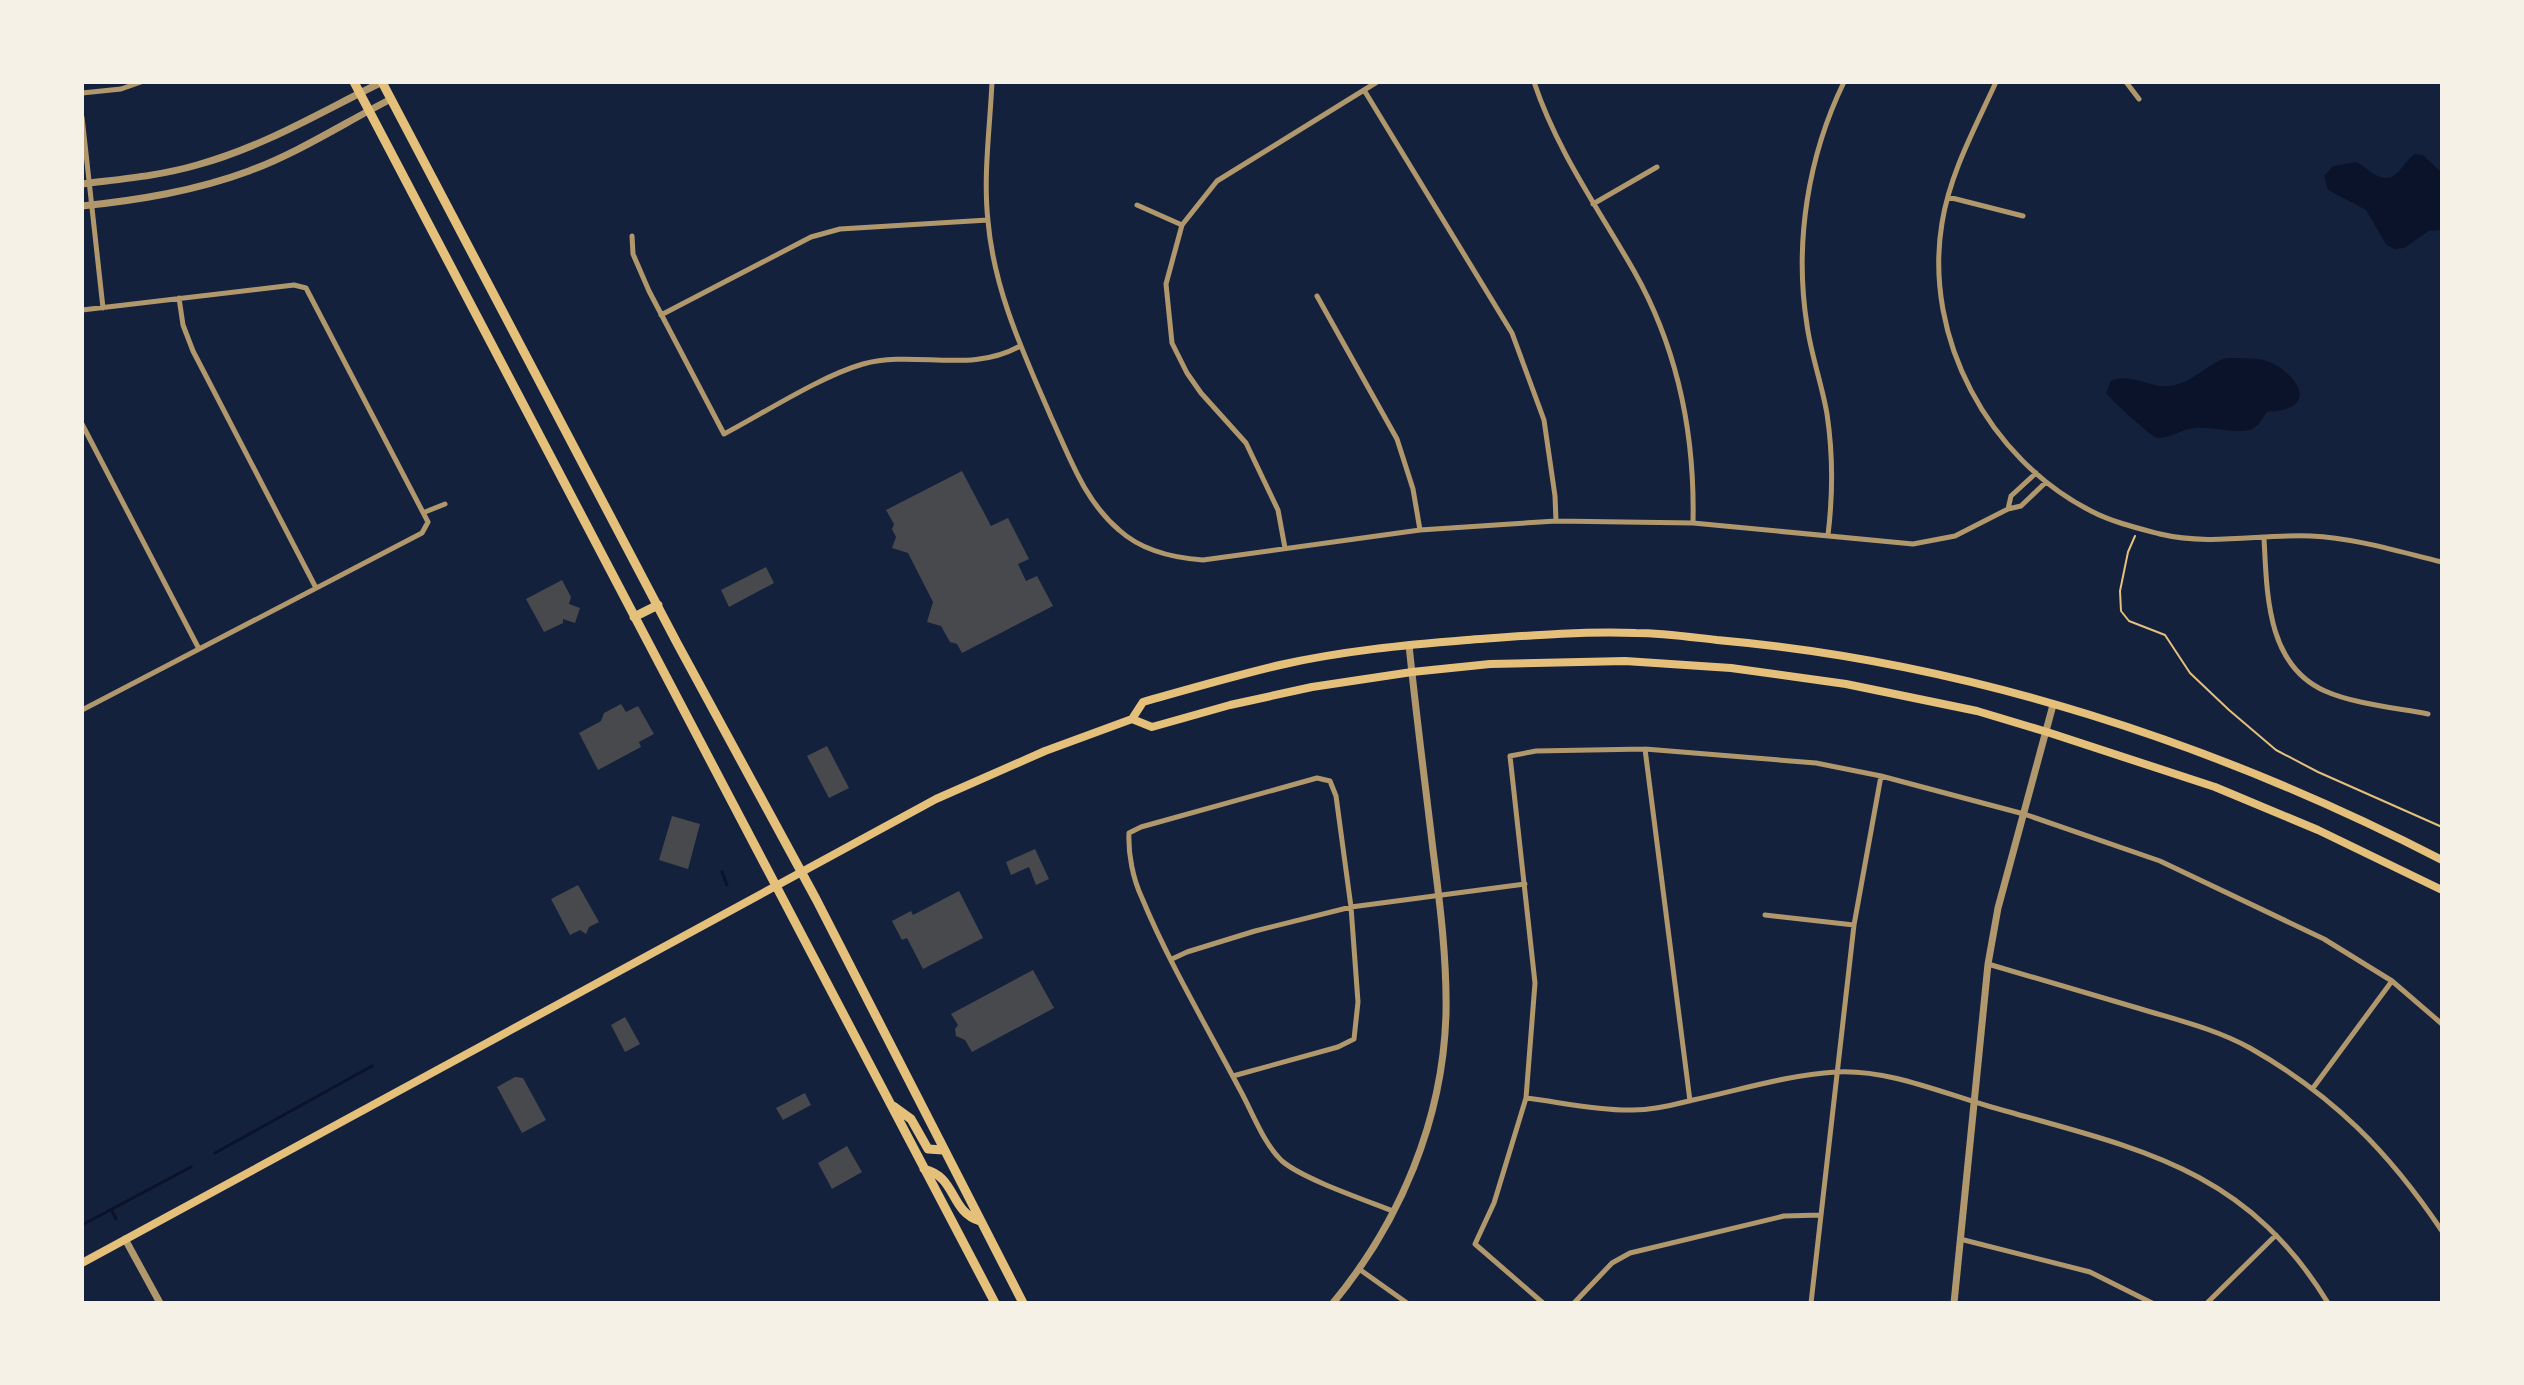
<svg xmlns="http://www.w3.org/2000/svg" width="2524" height="1385" font-family="Karla,sans-serif">
	<rect width="100%" height="100%" fill="#14213d"/>
	<!-- water -->
	<path fill="#0b132b" d="M 2415,154 L 2423,155 L 2442,173 L 2442,230 L 2429,231 L 2404,248 L 2394,249 L 2386,244 L 2366,210 L 2328,190 L 2324,176 L 2333,166 L 2356,162 C 2364,165 2370,173 2378,176 C 2397,185 2402,162 2415,154 Z
		M 2227,358 C 2241,358 2259,357 2272,363 C 2288,370 2317,399 2286,409 C 2281,411 2273,411 2267,412 L 2258,425 L 2251,430 C 2233,434 2213,426 2194,428 C 2182,429 2169,439 2157,438 C 2153,438 2109,398 2106,393 L 2111,381 C 2131,371 2153,391 2175,385 C 2194,381 2208,363 2227,358 Z"/>
	<g fill="none" stroke-linecap="round" stroke-linejoin="round">
		<!-- stream -->
		<path stroke="#0b132b" stroke-width="3" d="M 722,872 L 727,885
			M 215,1153 L 372,1066
			M 111,1209 L 116,1219
			M 82,1225 L 191,1167"/>
	</g>
	<!-- building -->
	<path fill="#48494c" d="M 962,471 L 991,526 L 1008,518 L 1029,559 L 1018,564 L 1026,581 L 1037,576 L 1053,606 L 962,653 L 957,644 L 950,642 L 941,626 L 927,622 L 933,602 L 908,553 L 892,548 L 896,537 L 892,529 L 894,524 L 886,510 Z
		M 766,567 L 774,583 L 729,607 L 721,590 Z
		M 562,580 L 571,597 L 569,604 L 580,608 L 575,623 L 563,619 L 563,623 L 544,632 L 526,599 Z
		M 621,704 L 626,712 L 638,706 L 654,734 L 639,742 L 641,747 L 598,770 L 579,733 L 601,721 L 604,713 Z
		M 827,746 L 849,788 L 829,798 L 807,756 Z
		M 672,816 L 700,824 L 688,869 L 659,860 Z
		M 1035,849 L 1049,879 L 1036,885 L 1029,867 L 1011,875 L 1006,862 Z
		M 578,885 L 599,922 L 589,927 L 586,934 L 580,930 L 570,935 L 551,899 Z
		M 959,891 L 983,938 L 923,969 L 907,938 L 902,940 L 892,921 L 911,911 L 913,915 Z
		M 1033,970 L 1054,1008 L 972,1052 L 965,1040 L 956,1036 L 955,1029 L 958,1025 L 951,1014 Z
		M 625,1017 L 640,1044 L 625,1052 L 611,1025 Z
		M 515,1077 L 523,1078 L 546,1120 L 522,1133 L 497,1087 Z
		M 805,1093 L 811,1105 L 783,1120 L 776,1108 Z
		M 847,1146 L 862,1172 L 832,1189 L 818,1163 Z"/>
	<g fill="none" stroke-linecap="round" stroke-linejoin="round">
		<!-- path -->
		<path stroke="#e5c07b" stroke-width="2" d="M 2135,536 L 2128,552 L 2120,591 L 2121,611 L 2129,621 L 2165,635 L 2190,673 L 2229,710 L 2276,750 L 2318,772 L 2442,827"/>
		<!-- minor -->
		<path stroke="#b1986c" stroke-width="5" d="M 992,82 C 990,127 983,176 988,221 C 994,291 1024,354 1051,417 C 1070,458 1084,500 1119,530 C 1141,550 1174,558 1203,560 L 1420,530 L 1556,521 L 1693,523 L 1913,544 L 1955,536 L 2008,509
			M 1534,82 C 1557,151 1598,208 1634,271 C 1678,349 1695,434 1693,523
			M 1996,82 C 1975,128 1950,173 1942,223 C 1923,338 1989,459 2091,511 C 2112,522 2137,528 2160,534 C 2210,546 2261,534 2311,536 C 2355,538 2400,552 2442,562
			M 2126,82 L 2139,99
			M 1364,90 L 1512,333 L 1544,420 L 1555,496 L 1556,521
			M 82,93 L 121,89 L 141,82
			M 82,117 L 103,308
			M 1948,197 L 2023,216
			M 1593,204 L 1657,167
			M 1137,205 L 1182,225
			M 632,236 L 633,254 L 649,291 L 724,434 C 764,413 821,376 863,364 C 915,350 971,374 1020,346
			M 1317,296 L 1397,439 L 1413,489 L 1420,530
			M 179,298 L 183,325 L 193,351 L 316,588
			M 82,310 L 294,285 L 306,288 L 428,522 L 422,533 L 82,710
			M 661,315 L 811,237 L 840,229 L 988,220
			M 82,424 L 199,649
			M 2036,473 L 2011,496 L 2008,509 L 2021,506 L 2046,482
			M 425,512 L 445,504
			M 1828,535 C 1833,494 1833,454 1827,414 C 1822,384 1811,355 1807,325 C 1794,243 1808,156 1844,82
			M 2264,538 C 2267,592 2266,665 2325,691 C 2354,704 2397,708 2428,714
			M 1285,548 L 1278,510 L 1246,443 L 1201,393 L 1187,373 L 1172,343 L 1166,284 L 1182,225 L 1217,181 L 1377,82
			M 1645,749 L 1690,1101
			M 1765,915 L 1854,925
			M 1172,959 L 1187,952 L 1255,931 L 1351,907 L 1525,884
			M 1988,964 C 2039,979 2090,994 2141,1009 C 2177,1020 2216,1029 2250,1048 C 2333,1095 2389,1152 2442,1231
			M 1233,1076 L 1338,1047 L 1354,1039 L 1358,1002 L 1351,907 L 1336,796 L 1330,781 L 1317,778 L 1141,827 L 1129,833 C 1128,854 1133,879 1142,898 C 1168,961 1207,1027 1239,1088 C 1252,1111 1263,1143 1282,1161 C 1303,1179 1365,1200 1393,1211
			M 2313,1088 L 2392,981
			M 1526,1098 C 1559,1102 1594,1110 1628,1110 C 1650,1111 1672,1105 1693,1100 C 1740,1090 1787,1075 1836,1072 C 1886,1069 1940,1092 1988,1106 C 2133,1148 2243,1164 2328,1303
			M 1960,1239 L 2090,1272 L 2152,1303
			M 1359,1269 L 1407,1303
			M 1543,1303 L 1475,1244 L 1494,1203 L 1526,1098 L 1535,983 L 1510,756 L 1536,751 L 1645,749 L 1816,763 L 1881,776 L 2024,814 L 2160,861 L 2324,939 L 2392,981 L 2442,1024
			M 1574,1303 L 1612,1263 L 1630,1253 L 1784,1216 L 1821,1215
			M 1811,1303 L 1854,925 L 1881,776
			M 2207,1303 L 2276,1235"/>
		<!-- tertiary -->
		<path stroke="#b1986c" stroke-width="7" d="M 82,184 C 121,179 159,176 197,165 C 263,147 321,112 382,82
			M 82,206 C 139,200 195,191 249,171 C 298,153 344,123 391,99
			M 125,1239 L 160,1303
			M 1333,1303 C 1400,1222 1443,1120 1446,1014 C 1447,959 1440,904 1433,850 C 1425,782 1416,714 1409,645
			M 1954,1303 L 1988,964 L 1998,908 L 2053,705"/>
		<!-- secondary -->
		<path stroke="#e5c07b" stroke-width="8" d="M 1132,719 L 1152,727 L 1230,705 L 1312,687 L 1412,672 L 1490,664 L 1625,661 L 1731,668 L 1846,684 L 1977,711 L 2047,732 L 2215,787 L 2318,830 L 2442,890
			M 82,1263 L 936,799 L 1045,751 L 1132,719 L 1143,702 C 1189,689 1234,676 1280,665 C 1341,651 1405,645 1467,640 C 1523,636 1580,631 1636,633 C 1663,633 1690,637 1717,640 C 1969,662 2217,744 2442,860"/>
		<!-- primary -->
		<path stroke="#e5c07b" stroke-width="9" d="M 354,82 L 995,1303
			M 382,82 L 677,643 L 816,899 L 1023,1303
			M 634,617 L 658,605
			M 893,1106 L 911,1119 L 928,1149 L 943,1150
			M 924,1169 C 957,1177 949,1211 980,1221"/>
	</g>
	<!-- border -->
	<rect width="2524" height="1385" fill="none" stroke="#f6f1e7" stroke-width="168"/>
</svg>
